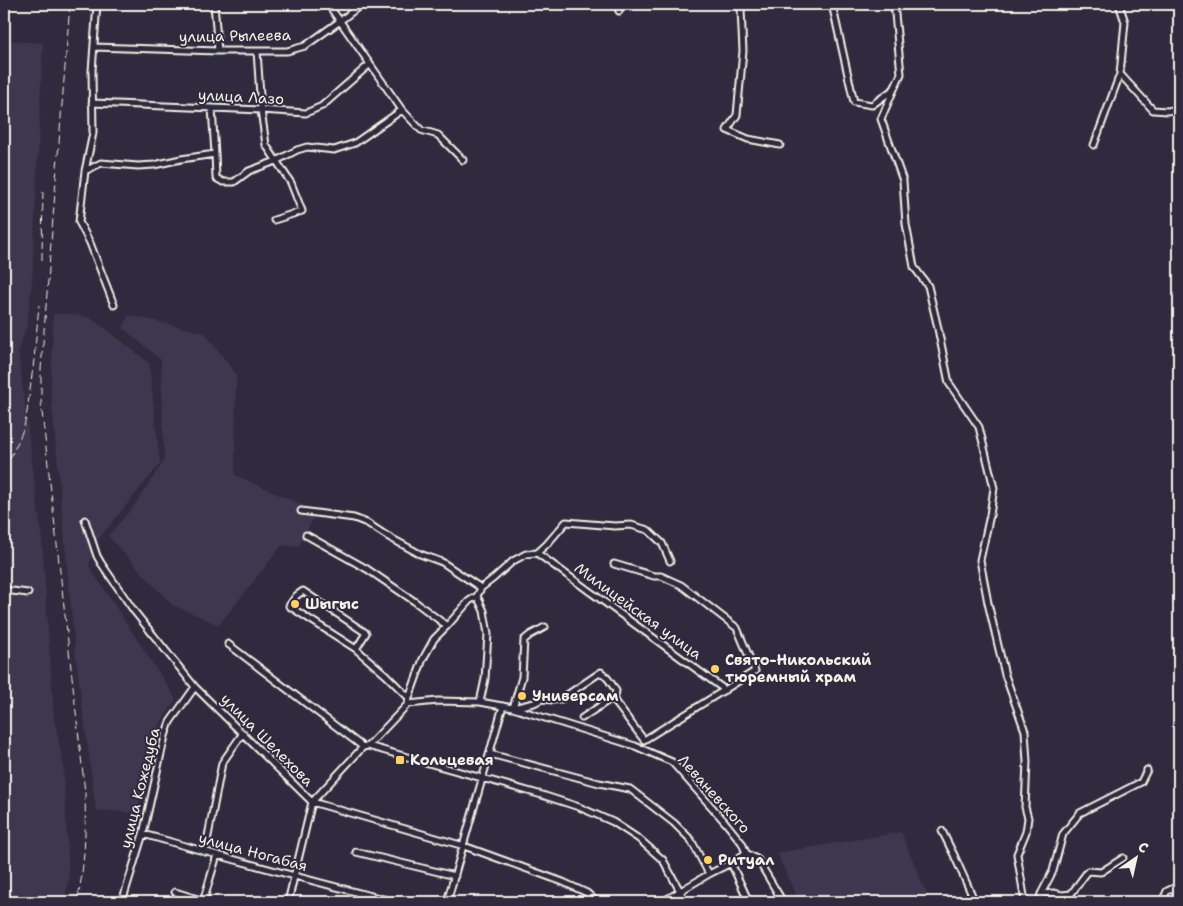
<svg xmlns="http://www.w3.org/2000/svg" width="1183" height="906" font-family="'Shantell Sans',sans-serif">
	<rect width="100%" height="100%" fill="#2f2a3d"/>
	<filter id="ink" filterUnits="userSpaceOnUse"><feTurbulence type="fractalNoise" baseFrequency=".02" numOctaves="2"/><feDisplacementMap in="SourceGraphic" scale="10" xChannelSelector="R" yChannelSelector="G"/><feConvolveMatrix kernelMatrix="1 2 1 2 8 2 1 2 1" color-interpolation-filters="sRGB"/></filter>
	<g filter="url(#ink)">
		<!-- built -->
		<path fill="#3e394f" d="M 4,40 L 43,43 L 32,282 L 27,326 L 18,351 L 42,540 L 54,719 L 63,762 L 69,878 L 64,902 L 4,902 Z
			M 53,314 L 68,314 L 90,318 L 110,332 L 149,363 L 160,464 L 95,543 L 89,566 L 176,699 L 156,731 L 137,813 L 96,810 L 75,650 L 51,394 Z
			M 129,315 L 205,333 L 236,374 L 235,475 L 317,512 L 298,547 L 282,545 L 219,625 L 171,604 L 108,536 L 133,507 L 164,461 L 161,360 L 123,328 Z
			M 901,832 L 930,902 L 799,902 L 777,853 Z"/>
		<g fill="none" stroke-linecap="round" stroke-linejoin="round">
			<!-- minor casing -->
			<g stroke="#f4f1e8" stroke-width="9">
				<path id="minor" d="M 97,4 L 92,71 L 93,133 L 85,171 L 79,222 L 90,243 L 114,305
					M 214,4 L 218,51
					M 328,4 L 402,110 L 421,130 L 438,135 L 463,160
					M 616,4 L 619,11
					M 744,4 L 741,10 L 743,51 L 737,115 L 727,130 L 748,139 L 780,145
					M 832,4 L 854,102 L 872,105 L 894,89 L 901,74 L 894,4
					M 94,47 L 218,51 L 287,51 L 305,46 L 340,21 L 362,4
					M 257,51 L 261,110 L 266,145 L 291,183 L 302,211 L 274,220
					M 1120,74 L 1153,110 L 1168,111 L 1179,108
					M 894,89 L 881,119 L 903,181 L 906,224 L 914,267 L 928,286 L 937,324 L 949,383 L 979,427 L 994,488 L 990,515 L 980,560 L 988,603 L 1005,675 L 1025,731 L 1027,762 L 1025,807 L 1028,818 L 1026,832 L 1017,854 L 1025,902
					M 92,103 L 261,110 L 306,113 L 322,106 L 370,64
					M 212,108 L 215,154
					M 1094,145 L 1120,74 L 1125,22 L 1119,4
					M 85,171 L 101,163 L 138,166 L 154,165 L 181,159 L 215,154 L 216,178 L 223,182 L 234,182 L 249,171 L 276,161 L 297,150 L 307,147 L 334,150 L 355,143 L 402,110
					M 301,511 L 354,518 L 367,523 L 387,536 L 420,554 L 442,562 L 481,588
					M 85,520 L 97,556 L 101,563 L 134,611 L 195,687 L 312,802 L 464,846 L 563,882 L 587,893 L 597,902
					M 306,535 L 367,569 L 414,601 L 447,626 L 434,639 L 423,659 L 409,698
					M 537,553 L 725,690
					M 4,590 L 28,593
					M 447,626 L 469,601 L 477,596
					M 545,627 L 530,635 L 524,640 L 522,677 L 513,708 L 534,703 L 542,699 L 553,700 L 561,699 L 601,672 C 608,677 612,684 616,691 L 615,696 L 612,698
					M 228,644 L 363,747
					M 356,649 L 366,633 L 303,591 L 296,596 L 289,606 L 356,649 L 386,675 L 409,698 L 408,704
					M 480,702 L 485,679 L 488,634 L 484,611 L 477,596 L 481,588 L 494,578 L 513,561 L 526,554 L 537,553 L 547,544 L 566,522 L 615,526 L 631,525 L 648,530 L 662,543 L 670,561
					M 408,704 L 438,701 L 480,702 L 513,708 L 635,746 L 672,762 L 725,822 L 742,843 L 746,853 L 758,860 L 783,902
					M 582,718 L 612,698 L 644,740 L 755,671 L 737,628 L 681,585 L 661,576 L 654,576 L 614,564
					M 368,746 L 542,795 L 579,807 L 613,822 L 639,839 L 663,860 L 680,891 L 685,902
					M 490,754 L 599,783 L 630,789 L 674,823 L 691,840 L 709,874
					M 942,831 L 954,855 L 975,902
					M 143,834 C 227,858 311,881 395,902
					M 205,852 L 222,763 L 243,733
					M 356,852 L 455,876
					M 731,863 L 749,902
					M 175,892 L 207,902
					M 1041,894 L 1054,893 L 1062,895 L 1071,894 L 1088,871 L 1101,872 L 1123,858
					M 122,902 L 143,834 L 165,736 L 170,722 L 195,687
					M 203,902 L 217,855
					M 288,902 L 312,802 L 363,747 L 368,746 L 408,704
					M 354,902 L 357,893
					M 447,902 L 503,706
					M 662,902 L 709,874 L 731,863 L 746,853
					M 1039,902 L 1041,894 L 1053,871 L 1063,834 L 1080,813 L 1141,782 L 1147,770
					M 1162,902 L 1167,891 L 1178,886"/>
			</g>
			<!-- minor -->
			<use href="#minor" stroke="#2f2a3d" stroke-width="5"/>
			<!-- rail -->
			<path stroke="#f4f1e8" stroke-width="1" stroke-dasharray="8 4" stroke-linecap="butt" d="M 70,4 L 41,369 L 41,403 L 85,792 C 86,829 85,866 77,902
				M 42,260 L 43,188
				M 4,470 L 18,442 L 24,427 L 27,412 L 34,360 L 39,305"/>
		</g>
	</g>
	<!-- markers -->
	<g fill="#ffd166" stroke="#2f2a3d" stroke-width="2">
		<circle cx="295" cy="604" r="5"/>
		<circle cx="715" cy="669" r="5"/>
		<circle cx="522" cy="696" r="5"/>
		<rect x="395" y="755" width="10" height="10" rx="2.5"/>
		<circle cx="708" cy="860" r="5"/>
	</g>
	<g text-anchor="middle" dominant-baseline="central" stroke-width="4" stroke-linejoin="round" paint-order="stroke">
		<!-- street labels -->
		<g font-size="15" fill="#f4f1e8" stroke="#2f2a3d">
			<text transform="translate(235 36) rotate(-1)">улица Рылеева</text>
			<text transform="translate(241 97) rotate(3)">улица Лазо</text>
			<text transform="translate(638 611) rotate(36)">Милицейская улица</text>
			<text transform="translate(267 740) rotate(45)">улица Шелехова</text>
			<text transform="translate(140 788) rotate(-76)">улица Кожедуба</text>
			<text transform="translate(714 794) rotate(48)">Леваневского</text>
			<text transform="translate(253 852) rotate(15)">улица Ногабая</text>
		</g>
		<!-- poi labels -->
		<g font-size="15" font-weight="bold" fill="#f4f1e8" stroke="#2f2a3d" text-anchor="start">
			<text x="305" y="604">Шыгыс</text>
			<text x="725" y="660">Свято-Никольский<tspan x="725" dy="17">тюремный храм</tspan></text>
			<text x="532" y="696">Универсам</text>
			<text x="410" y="760">Кольцевая</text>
			<text x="718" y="860">Ритуал</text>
		</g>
	</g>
	<!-- margin -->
	<rect width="1183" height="906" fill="none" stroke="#2f2a3d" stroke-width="20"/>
	<rect x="10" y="10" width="1163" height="886" fill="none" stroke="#f4f1e8" stroke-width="2" filter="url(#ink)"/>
	<!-- north arrow -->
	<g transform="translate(1136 858) rotate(34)" stroke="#2f2a3d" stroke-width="4" paint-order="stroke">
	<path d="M0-4L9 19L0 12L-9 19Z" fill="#f4f1e8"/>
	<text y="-8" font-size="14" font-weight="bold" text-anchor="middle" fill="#f4f1e8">С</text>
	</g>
</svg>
